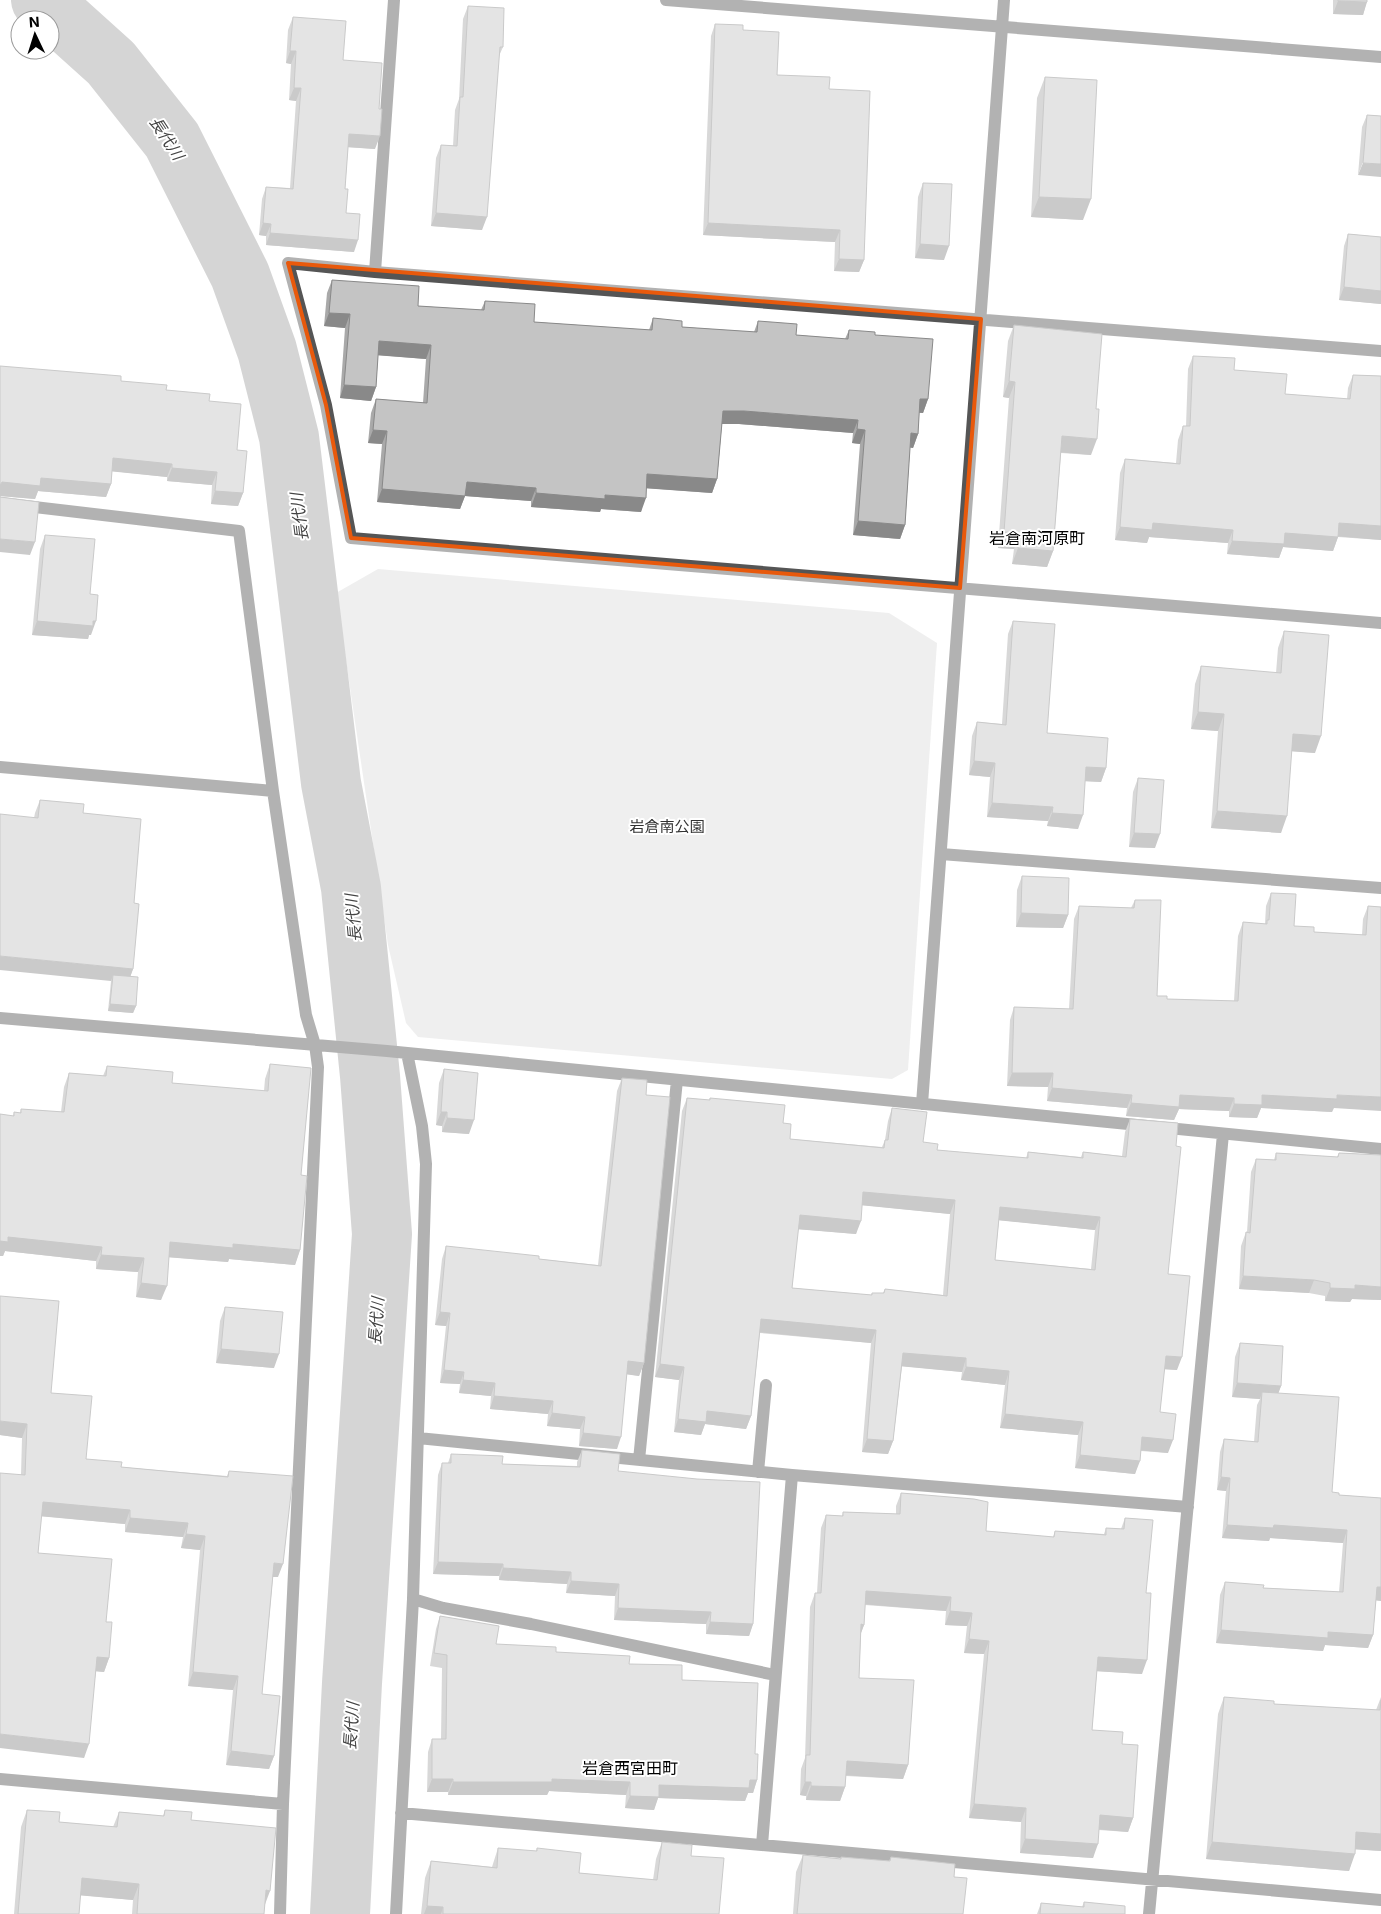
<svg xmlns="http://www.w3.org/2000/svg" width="1381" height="1914" font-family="Inter,'Noto Sans JP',sans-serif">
	<rect width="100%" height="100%" fill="#fff"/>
	<!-- green -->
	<path fill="#dcdcdc" d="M 378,569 L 889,613 L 937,643 L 908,1070 L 892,1079 L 418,1037 L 406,1023 L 388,945 L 336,593 Z"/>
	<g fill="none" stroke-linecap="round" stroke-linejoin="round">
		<!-- river -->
		<path stroke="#a3a3a3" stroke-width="60" d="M 41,0 L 111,63 L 172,140 L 240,275 L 267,350 L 289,437 L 331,783 L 351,888 L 370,1076 L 382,1234 L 352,1683 L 340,1914"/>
		<!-- minor -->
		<path stroke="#555" stroke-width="12" d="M 666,0 L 1381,57
			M 375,272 L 394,0
			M 1381,351 L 375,272 L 288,263 L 326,405 L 351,538 L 1381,623
			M 0,503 L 239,531 L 273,791 L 306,1015 L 315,1045 L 318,1067 L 283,1804 L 280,1914
			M 0,767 L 273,791
			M 941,854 L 1381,888
			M 0,1018 L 387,1051 L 1381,1149
			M 922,1104 L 1004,0
			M 418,1438 L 792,1475 L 1188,1507
			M 639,1460 L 677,1080
			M 758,1472 L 766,1385
			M 413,1599 L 443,1608 L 531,1624 L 775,1675
			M 0,1779 L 283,1804
			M 401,1813 L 1381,1900
			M 762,1845 L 792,1475
			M 396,1914 L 413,1599 L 426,1164 L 422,1126 L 407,1053
			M 1149,1914 L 1223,1134"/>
	</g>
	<!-- wall -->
	<path fill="#a9a9a9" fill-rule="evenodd" d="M 1333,0 L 1367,0 L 1363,15 L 1333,14 Z
		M 468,6 L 503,47 L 499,56 L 482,230 L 431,226 L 436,158 L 441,145 L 453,146 L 455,110 L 459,99 L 463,19 Z
		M 293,17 L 343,60 L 375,149 L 348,147 L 345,189 L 346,213 L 354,252 L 266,245 L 266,236 L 259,235 L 262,199 L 266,187 L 290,188 L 296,101 L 289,100 L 291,64 L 286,63 L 288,30 Z
		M 715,24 L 743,30 L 777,75 L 829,89 L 864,260 L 859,272 L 834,271 L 835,242 L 703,235 L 711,36 Z
		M 1045,77 L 1083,220 L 1031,217 L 1037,98 Z
		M 1367,115 L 1381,116 L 1358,175 L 1362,127 Z
		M 923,183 L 944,260 L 915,258 L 918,197 Z
		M 1348,234 L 1381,237 L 1381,304 L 1339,300 L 1344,246 Z
		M 332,280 L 418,306 L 481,310 L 485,301 L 534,322 L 649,330 L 653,318 L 682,327 L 754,332 L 758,321 L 796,335 L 845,339 L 849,330 L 875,335 L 928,399 L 923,413 L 919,413 L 918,434 L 913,448 L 910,447 L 905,525 L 900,539 L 853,535 L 860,444 L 852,443 L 853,433 L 739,424 L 722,424 L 717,479 L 712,493 L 646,488 L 641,512 L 601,509 L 600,512 L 531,507 L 531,501 L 465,496 L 460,509 L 377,502 L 382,444 L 368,443 L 371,413 L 376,399 L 423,403 L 426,359 L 378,355 L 376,387 L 371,401 L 340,398 L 345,328 L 324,326 L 327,293 Z
		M 1014,325 L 1091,455 L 1061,453 L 1053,551 L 1047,567 L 1012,564 L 1014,549 L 998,548 L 1009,398 L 1003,397 L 1008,341 Z
		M 1193,356 L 1234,370 L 1285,394 L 1347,399 L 1348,388 L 1353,375 L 1381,376 L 1381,540 L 1338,537 L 1333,551 L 1283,547 L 1279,558 L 1227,554 L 1228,543 L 1149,537 L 1147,543 L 1115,540 L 1120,473 L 1125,459 L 1176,463 L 1178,440 L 1183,426 L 1186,426 L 1188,369 Z
		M 121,381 L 166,390 L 209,401 L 237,450 L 243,493 L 238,506 L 211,504 L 212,485 L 167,481 L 167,477 L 112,471 L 111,484 L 106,497 L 38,491 L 35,499 L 0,496 Z
		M 45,535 L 90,594 L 91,635 L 89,635 L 88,639 L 32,635 L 40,549 Z
		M 1013,621 L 1047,733 L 1106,768 L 1101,782 L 1085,781 L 1078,829 L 1047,826 L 1048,821 L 987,817 L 990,777 L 969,775 L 972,736 L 977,722 L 1002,724 L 1008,634 Z
		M 1284,631 L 1315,753 L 1292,751 L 1281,833 L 1211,828 L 1218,731 L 1191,729 L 1195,684 L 1201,666 L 1276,673 L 1278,648 Z
		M 1138,778 L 1155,848 L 1129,847 L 1133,792 Z
		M 40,800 L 83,813 L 134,903 L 133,969 L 130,977 L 136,1006 L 133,1013 L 108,1011 L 111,981 L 34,818 L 35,813 Z
		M 1022,876 L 1068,915 L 1063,928 L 1016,927 L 1017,890 Z
		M 1271,893 L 1294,926 L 1314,932 L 1362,935 L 1363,919 L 1368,906 L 1381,907 L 1332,1112 L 1261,1108 L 1257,1118 L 1229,1117 L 1229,1111 L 1179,1109 L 1174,1120 L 1126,1116 L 1127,1108 L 1047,1101 L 1048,1087 L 1007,1086 L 1010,1020 L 1014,1007 L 1069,1009 L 1074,919 L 1079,906 L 1131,908 L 1135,900 L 1157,996 L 1167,999 L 1234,1001 L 1238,936 L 1243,922 L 1265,924 L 1266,906 Z
		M 270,1064 L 301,1175 L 300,1250 L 295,1265 L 229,1259 L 228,1262 L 169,1257 L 161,1300 L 136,1297 L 138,1272 L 96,1269 L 96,1261 L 5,1251 L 3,1256 L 0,1256 L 0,1114 L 13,1116 L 14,1112 L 20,1113 L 21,1109 L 61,1112 L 64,1087 L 69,1073 L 103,1076 L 107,1066 L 172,1083 L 264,1091 L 265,1079 Z
		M 444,1069 L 469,1134 L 442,1132 L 442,1126 L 436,1125 L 439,1083 Z
		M 622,1078 L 646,1095 L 644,1363 L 639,1376 L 627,1374 L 617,1449 L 579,1446 L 580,1429 L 547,1426 L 548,1414 L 490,1409 L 491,1396 L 459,1393 L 460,1384 L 440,1383 L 446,1326 L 435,1325 L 442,1259 L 446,1246 L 539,1259 L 598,1265 L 617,1091 Z
		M 687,1098 L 709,1100 L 710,1098 L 783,1123 L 790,1139 L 882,1147 L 885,1140 L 888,1121 L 892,1108 L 923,1142 L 937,1150 L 1026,1158 L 1028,1152 L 1081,1157 L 1083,1152 L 1122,1156 L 1125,1132 L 1130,1119 L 1168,1274 L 1177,1370 L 1164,1369 L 1160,1412 L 1168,1453 L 1141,1451 L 1135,1474 L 1075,1468 L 1078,1435 L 1000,1428 L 1005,1385 L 961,1380 L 962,1372 L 902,1366 L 893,1441 L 888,1454 L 862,1452 L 871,1343 L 760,1333 L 751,1416 L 746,1429 L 705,1424 L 701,1435 L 674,1432 L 679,1380 L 655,1377 L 682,1111 ZM 862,1205 L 950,1214 L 943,1295 L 885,1289 L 883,1293 L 872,1293 L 871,1295 L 792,1288 L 798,1229 L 856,1234 ZM 999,1220 L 1095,1230 L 1091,1269 L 995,1260 Z
		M 1276,1153 L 1337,1157 L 1339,1153 L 1381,1155 L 1381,1300 L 1352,1299 L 1350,1302 L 1325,1301 L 1325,1296 L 1309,1293 L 1239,1289 L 1241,1246 L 1246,1232 L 1247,1232 L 1251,1172 L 1256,1159 L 1274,1160 Z
		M 225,1307 L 274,1368 L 216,1363 L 220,1321 Z
		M 1240,1343 L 1281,1386 L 1278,1393 L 1332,1492 L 1339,1495 L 1381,1498 L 1381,1601 L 1376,1600 L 1373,1635 L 1368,1648 L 1325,1645 L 1323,1651 L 1216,1643 L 1220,1595 L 1225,1582 L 1263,1588 L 1339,1592 L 1343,1543 L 1270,1538 L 1269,1541 L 1222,1538 L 1226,1491 L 1217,1490 L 1220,1452 L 1224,1439 L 1254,1442 L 1257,1405 L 1260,1399 L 1232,1397 L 1235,1357 Z
		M 51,1393 L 86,1459 L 121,1467 L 227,1476 L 229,1471 L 278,1577 L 273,1577 L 262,1694 L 274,1756 L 269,1769 L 226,1765 L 233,1690 L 188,1686 L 200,1550 L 181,1548 L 183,1537 L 125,1532 L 125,1524 L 41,1516 L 38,1553 L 106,1622 L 109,1658 L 104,1672 L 96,1671 L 84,1758 L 21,1475 L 22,1438 L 0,1435 Z
		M 582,1450 L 618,1471 L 753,1624 L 749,1636 L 706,1634 L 706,1624 L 614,1620 L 615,1596 L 566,1593 L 567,1584 L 499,1580 L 499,1576 L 433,1574 L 438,1475 L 442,1463 L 448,1463 L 451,1454 L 502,1464 L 577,1466 L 577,1462 Z
		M 901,1493 L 986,1531 L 1053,1537 L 1055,1531 L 1104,1534 L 1106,1528 L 1121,1529 L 1125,1518 L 1146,1593 L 1142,1674 L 1097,1671 L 1092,1730 L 1122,1744 L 1133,1818 L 1128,1832 L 1099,1830 L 1093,1858 L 1020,1853 L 1021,1822 L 969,1818 L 984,1654 L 964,1653 L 967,1626 L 945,1625 L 946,1611 L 865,1605 L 864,1625 L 861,1633 L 859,1678 L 908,1765 L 903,1779 L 846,1776 L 845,1787 L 840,1801 L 806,1800 L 806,1796 L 800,1795 L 801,1769 L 805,1758 L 810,1607 L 815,1593 L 817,1593 L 821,1528 L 826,1515 L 842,1516 L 843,1512 L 896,1514 L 896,1506 Z
		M 440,1616 L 496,1644 L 629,1664 L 682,1680 L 755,1754 L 757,1780 L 753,1793 L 748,1793 L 745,1801 L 658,1798 L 654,1810 L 625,1808 L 626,1795 L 549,1791 L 547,1795 L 448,1795 L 448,1792 L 427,1792 L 428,1752 L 432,1739 L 441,1739 L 442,1668 L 430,1666 L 436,1629 Z
		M 1224,1697 L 1274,1704 L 1376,1710 L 1381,1697 L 1381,1851 L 1355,1849 L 1349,1871 L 1206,1859 L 1218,1714 Z
		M 27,1810 L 59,1822 L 113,1827 L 119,1812 L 163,1816 L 165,1810 L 191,1820 L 264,1907 L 264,1914 L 132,1914 L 133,1900 L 80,1895 L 79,1914 L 14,1914 L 21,1827 Z
		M 662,1842 L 691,1856 L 719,1914 L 421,1914 L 425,1878 L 431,1861 L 492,1867 L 498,1848 L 536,1851 L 537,1848 L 579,1873 L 653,1880 L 656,1859 Z
		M 803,1855 L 840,1859 L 841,1857 L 889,1861 L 891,1857 L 954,1877 L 963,1914 L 793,1914 L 796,1872 Z
		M 1084,1902 L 1125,1914 L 1037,1914 L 1041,1903 L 1082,1907 Z"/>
	<!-- shaded-wall -->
	<path fill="#898989" d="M 1338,1 L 1367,2 L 1363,15 L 1333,14 Z
		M 290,51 L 296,51 L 291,64 L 286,63 Z
		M 294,88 L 301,88 L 296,101 L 289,100 Z
		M 349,134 L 380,136 L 375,149 L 345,147 Z
		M 1363,163 L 1381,164 L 1381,177 L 1358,175 Z
		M 1039,197 L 1091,199 L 1083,220 L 1031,217 Z
		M 436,213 L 487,217 L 482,230 L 431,226 Z
		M 263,223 L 271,224 L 266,236 L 259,235 Z
		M 708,223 L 840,230 L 835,242 L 703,235 Z
		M 270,233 L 358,240 L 354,252 L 266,245 Z
		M 920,244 L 949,246 L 944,260 L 915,258 Z
		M 839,259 L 864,260 L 859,272 L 834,271 Z
		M 1344,287 L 1381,291 L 1381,304 L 1339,300 Z
		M 329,313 L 350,314 L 345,328 L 324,326 Z
		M 379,341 L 431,345 L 426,359 L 374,355 Z
		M 1009,381 L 1015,382 L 1009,398 L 1003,397 Z
		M 344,385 L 376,387 L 371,401 L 340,398 Z
		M 920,399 L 928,399 L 923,413 L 915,412 Z
		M 723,411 L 744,411 L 858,420 L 853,433 L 739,424 L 718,424 Z
		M 857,429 L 865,430 L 860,444 L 852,443 Z
		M 373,430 L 387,431 L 382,444 L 368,443 Z
		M 911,433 L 918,434 L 913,448 L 906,447 Z
		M 1062,436 L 1097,439 L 1091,455 L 1056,452 Z
		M 113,458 L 172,464 L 167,477 L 108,471 Z
		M 172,468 L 217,472 L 212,485 L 167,481 Z
		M 647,474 L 717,479 L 712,493 L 642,488 Z
		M 41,478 L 111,484 L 106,497 L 38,491 L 35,499 L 0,496 L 0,485 L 2,482 Z
		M 467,482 L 536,488 L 531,501 L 465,496 L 460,509 L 377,502 L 382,489 Z
		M 215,491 L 243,493 L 238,506 L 211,504 Z
		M 536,493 L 605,495 L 646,498 L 641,512 L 601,509 L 600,512 L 531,507 Z
		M 858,521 L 905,525 L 900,539 L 853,535 Z
		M 1153,523 L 1233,530 L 1228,543 L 1149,537 L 1147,543 L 1115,540 L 1120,527 Z
		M 1339,523 L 1381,526 L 1381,540 L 1334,536 Z
		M 1004,532 L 1019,533 L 1014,549 L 998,548 Z
		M 1285,533 L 1338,537 L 1333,551 L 1283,547 L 1279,558 L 1227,554 L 1232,541 Z
		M 0,539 L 35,542 L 30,555 L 0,552 Z
		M 1018,548 L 1053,551 L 1047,567 L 1012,564 Z
		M 37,621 L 96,621 L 91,635 L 89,635 L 88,639 L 32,635 Z
		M 1198,712 L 1224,714 L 1218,731 L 1191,729 Z
		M 1293,734 L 1321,736 L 1315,753 L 1287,751 Z
		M 974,761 L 995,763 L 990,777 L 969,775 Z
		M 1086,767 L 1106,768 L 1101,782 L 1081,781 Z
		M 992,803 L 1053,807 L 1048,821 L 987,817 Z
		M 1217,811 L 1287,816 L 1281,833 L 1211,828 Z
		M 1052,813 L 1083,815 L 1078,829 L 1047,826 Z
		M 1134,833 L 1160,834 L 1155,848 L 1129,847 Z
		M 1021,913 L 1068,915 L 1063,928 L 1016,927 Z
		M 0,956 L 133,969 L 128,983 L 113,975 L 111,981 L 0,970 Z
		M 110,1004 L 136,1006 L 133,1013 L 108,1011 Z
		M 1012,1073 L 1053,1073 L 1048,1087 L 1007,1086 Z
		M 1052,1088 L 1132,1095 L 1127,1108 L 1047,1101 Z
		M 1180,1095 L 1234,1098 L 1229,1111 L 1179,1109 L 1174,1120 L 1126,1116 L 1131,1103 Z
		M 1262,1095 L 1337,1095 L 1381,1097 L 1381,1111 L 1334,1108 L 1332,1112 L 1261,1108 L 1257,1118 L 1229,1117 L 1234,1104 Z
		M 441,1112 L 447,1112 L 442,1126 L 436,1125 Z
		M 447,1118 L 474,1120 L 469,1134 L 442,1132 Z
		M 863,1192 L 955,1200 L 950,1214 L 859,1205 Z
		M 1000,1207 L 1100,1217 L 1095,1230 L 996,1220 Z
		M 800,1215 L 861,1221 L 856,1234 L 795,1229 Z
		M 8,1237 L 102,1247 L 96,1261 L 5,1251 L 3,1256 L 0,1256 L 0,1241 Z
		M 170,1242 L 233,1244 L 300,1250 L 295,1265 L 229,1259 L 228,1262 L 165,1257 Z
		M 101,1255 L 144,1258 L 138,1272 L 96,1269 Z
		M 1243,1276 L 1314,1280 L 1309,1293 L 1239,1289 Z
		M 141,1283 L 167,1286 L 161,1300 L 136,1297 Z
		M 1355,1285 L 1381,1287 L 1381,1300 L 1352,1299 L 1350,1302 L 1325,1301 L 1330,1288 Z
		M 440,1312 L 450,1313 L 446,1326 L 435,1325 Z
		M 761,1319 L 876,1330 L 871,1343 L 757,1332 Z
		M 221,1349 L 279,1354 L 274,1368 L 216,1363 Z
		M 903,1353 L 966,1358 L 962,1372 L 898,1366 Z
		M 1166,1356 L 1182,1357 L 1177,1370 L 1161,1369 Z
		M 628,1361 L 644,1363 L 639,1376 L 624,1374 Z
		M 660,1364 L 684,1367 L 679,1380 L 655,1377 Z
		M 966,1367 L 1009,1371 L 1005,1385 L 961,1380 Z
		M 444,1370 L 464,1372 L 460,1384 L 440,1383 Z
		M 463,1380 L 495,1383 L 491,1396 L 459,1393 Z
		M 1237,1383 L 1281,1386 L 1276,1400 L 1262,1392 L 1260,1399 L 1232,1397 Z
		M 494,1396 L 553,1401 L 548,1414 L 490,1409 Z
		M 707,1411 L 751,1416 L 746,1429 L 705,1424 L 701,1435 L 674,1432 L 678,1419 Z
		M 552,1413 L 585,1417 L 580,1429 L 547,1426 Z
		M 1005,1414 L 1083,1422 L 1078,1435 L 1000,1428 Z
		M 0,1421 L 27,1424 L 22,1438 L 0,1435 Z
		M 583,1433 L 621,1437 L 617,1449 L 579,1446 Z
		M 1142,1437 L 1173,1440 L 1168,1453 L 1137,1450 Z
		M 867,1439 L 893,1441 L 888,1454 L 862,1452 Z
		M 1080,1455 L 1140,1461 L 1135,1474 L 1075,1468 Z
		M 1221,1477 L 1230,1478 L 1226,1491 L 1217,1490 Z
		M 43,1502 L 130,1510 L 125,1524 L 38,1516 Z
		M 130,1518 L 188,1523 L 183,1537 L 125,1532 Z
		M 1227,1525 L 1274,1525 L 1347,1530 L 1343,1543 L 1270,1538 L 1269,1541 L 1222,1538 Z
		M 186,1534 L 205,1536 L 200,1550 L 181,1548 Z
		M 438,1562 L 503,1564 L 499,1576 L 433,1574 Z
		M 274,1563 L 283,1564 L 278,1577 L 269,1577 Z
		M 503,1568 L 571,1572 L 567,1584 L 499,1580 Z
		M 571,1581 L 619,1584 L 615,1596 L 566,1593 Z
		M 1377,1587 L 1381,1587 L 1381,1601 L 1372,1600 Z
		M 866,1591 L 951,1597 L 946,1611 L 861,1604 Z
		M 618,1608 L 711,1612 L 706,1624 L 614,1620 Z
		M 950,1611 L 972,1613 L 967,1626 L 945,1625 Z
		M 710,1622 L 753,1624 L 749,1636 L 706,1634 Z
		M 861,1624 L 864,1625 L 859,1638 Z
		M 1221,1630 L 1328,1632 L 1373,1635 L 1368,1648 L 1325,1645 L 1323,1651 L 1216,1643 Z
		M 969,1639 L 989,1641 L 984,1654 L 964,1653 Z
		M 97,1657 L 109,1658 L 104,1672 L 92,1671 Z
		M 1098,1657 L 1147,1660 L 1142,1674 L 1093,1671 Z
		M 193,1672 L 238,1676 L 233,1690 L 188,1686 Z
		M 0,1734 L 89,1744 L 84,1758 L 0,1748 Z
		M 231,1751 L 274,1756 L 269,1769 L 226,1765 Z
		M 847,1761 L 908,1765 L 903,1779 L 842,1775 Z
		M 432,1779 L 453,1779 L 448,1792 L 427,1792 Z
		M 552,1779 L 630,1782 L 626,1795 L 549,1791 L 547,1795 L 448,1795 L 453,1782 Z
		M 750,1780 L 757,1780 L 753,1793 L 748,1793 L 745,1801 L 658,1798 L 654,1810 L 625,1808 L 630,1796 L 659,1785 Z
		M 805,1782 L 811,1782 L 806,1796 L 800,1795 Z
		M 811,1786 L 845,1787 L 840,1801 L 806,1800 Z
		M 974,1804 L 1026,1808 L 1021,1822 L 969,1818 Z
		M 1100,1815 L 1133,1818 L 1128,1832 L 1095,1829 Z
		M 1356,1832 L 1381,1834 L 1381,1851 L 1350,1849 Z
		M 1025,1839 L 1098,1844 L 1093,1858 L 1020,1853 Z
		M 1212,1842 L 1355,1854 L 1349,1871 L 1206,1859 Z
		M 82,1878 L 139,1884 L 133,1900 L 76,1895 Z
		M 266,1890 L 270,1891 L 264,1907 Z
		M 427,1906 L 443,1907 L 441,1914 L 424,1914 Z"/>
	<!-- building -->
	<path fill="#c4c4c4" stroke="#898989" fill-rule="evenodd" d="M 1338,0 L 1367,0 L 1367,2 L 1338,1 Z
		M 468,6 L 504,8 L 503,47 L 500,47 L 487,217 L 436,213 L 441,145 L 457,146 L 460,97 L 463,97 Z
		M 293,17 L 346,21 L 343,60 L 382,63 L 379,109 L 382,109 L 380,136 L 349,134 L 345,189 L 348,189 L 346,213 L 360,214 L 358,240 L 270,233 L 271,224 L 263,223 L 266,187 L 293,189 L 301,88 L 294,88 L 296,51 L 290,51 Z
		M 715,24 L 743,25 L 743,30 L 779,32 L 777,75 L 830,77 L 829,89 L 870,91 L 864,260 L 839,259 L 840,230 L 708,223 Z
		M 1045,77 L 1097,80 L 1091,199 L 1039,197 Z
		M 1367,115 L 1381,116 L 1381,164 L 1363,163 Z
		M 923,183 L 952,184 L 949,246 L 920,244 Z
		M 1348,234 L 1381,237 L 1381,291 L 1344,287 Z
		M 332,280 L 419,286 L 418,306 L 484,310 L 485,301 L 535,304 L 534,322 L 652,330 L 653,318 L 682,321 L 682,327 L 757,332 L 758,321 L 797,324 L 796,335 L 848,339 L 849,330 L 875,332 L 875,335 L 933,339 L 928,399 L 920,399 L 918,434 L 911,433 L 905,525 L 858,521 L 865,430 L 857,429 L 858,420 L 744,411 L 723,411 L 717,479 L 647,474 L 646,498 L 605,495 L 605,499 L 536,493 L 536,488 L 467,482 L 465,496 L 382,489 L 387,431 L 373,430 L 376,399 L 427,403 L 431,345 L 379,341 L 376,387 L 344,385 L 350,314 L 329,313 Z
		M 1014,325 L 1102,334 L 1096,409 L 1099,409 L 1097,439 L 1062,436 L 1053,551 L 1018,548 L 1019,533 L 1004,532 L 1015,382 L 1009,381 Z
		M 1193,356 L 1235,358 L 1234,370 L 1287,374 L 1285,394 L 1350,399 L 1353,375 L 1381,376 L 1381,526 L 1339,523 L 1338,537 L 1285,533 L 1284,544 L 1232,541 L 1233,530 L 1153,523 L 1152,530 L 1120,527 L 1125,459 L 1180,464 L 1183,426 L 1190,426 Z
		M 0,366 L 121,376 L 121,381 L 167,385 L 166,390 L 210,394 L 209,401 L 241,404 L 237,450 L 247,451 L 243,493 L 215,491 L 217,472 L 172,468 L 172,464 L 113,458 L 111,484 L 41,478 L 40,486 L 2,482 L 0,485 Z
		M 0,496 L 0,497 L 39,502 L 35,542 L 0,539 Z
		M 45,535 L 95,539 L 90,594 L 98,595 L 96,621 L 93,621 L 93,626 L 37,621 Z
		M 1013,621 L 1055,624 L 1047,733 L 1108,738 L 1106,768 L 1086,767 L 1083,815 L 1052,813 L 1053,807 L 992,803 L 995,763 L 974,761 L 977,722 L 1006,725 Z
		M 1284,631 L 1329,635 L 1321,736 L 1293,734 L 1287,816 L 1217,811 L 1224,714 L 1198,712 L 1201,666 L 1281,673 Z
		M 1138,778 L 1164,780 L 1160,834 L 1134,833 Z
		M 40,800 L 84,804 L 83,813 L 141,819 L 134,903 L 139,904 L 133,969 L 0,956 L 0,814 L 38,818 Z
		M 1022,876 L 1069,878 L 1068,915 L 1021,913 Z
		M 1271,893 L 1296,894 L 1294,926 L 1314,927 L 1314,932 L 1366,935 L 1368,906 L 1381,907 L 1381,1097 L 1337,1095 L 1337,1099 L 1262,1095 L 1262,1105 L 1234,1104 L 1234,1098 L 1180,1095 L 1179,1107 L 1131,1103 L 1132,1095 L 1052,1088 L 1053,1073 L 1012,1073 L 1014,1007 L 1073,1009 L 1079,906 L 1134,908 L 1135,900 L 1161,900 L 1157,996 L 1167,996 L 1167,999 L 1238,1001 L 1243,922 L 1267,924 L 1267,920 L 1269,920 Z
		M 113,975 L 138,977 L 136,1006 L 110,1004 Z
		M 270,1064 L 311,1068 L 301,1175 L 307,1176 L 300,1250 L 233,1244 L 233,1248 L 170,1242 L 167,1286 L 141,1283 L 144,1258 L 101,1255 L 102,1247 L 8,1237 L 8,1242 L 0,1241 L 0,1114 L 14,1116 L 14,1112 L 21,1113 L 21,1109 L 64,1112 L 69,1073 L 106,1076 L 107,1066 L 173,1072 L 172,1083 L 268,1091 Z
		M 444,1069 L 478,1073 L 474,1120 L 447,1118 L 447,1112 L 441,1112 Z
		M 622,1078 L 647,1080 L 646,1095 L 670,1097 L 644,1363 L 628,1361 L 621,1437 L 583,1433 L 585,1417 L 552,1413 L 553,1401 L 494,1396 L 495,1383 L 463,1380 L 464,1372 L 444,1370 L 450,1313 L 440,1312 L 446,1246 L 539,1256 L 539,1259 L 601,1266 Z
		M 687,1098 L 710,1100 L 710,1098 L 785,1105 L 783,1123 L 791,1124 L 790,1139 L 884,1148 L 885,1140 L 888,1140 L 892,1108 L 927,1112 L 923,1142 L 938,1144 L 937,1150 L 1028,1158 L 1028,1152 L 1083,1158 L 1083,1152 L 1126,1157 L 1130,1119 L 1178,1123 L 1176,1146 L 1181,1147 L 1168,1274 L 1190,1276 L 1182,1357 L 1166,1356 L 1160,1412 L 1176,1414 L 1173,1440 L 1142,1437 L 1140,1461 L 1080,1455 L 1083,1422 L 1005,1414 L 1009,1371 L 966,1367 L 966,1358 L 903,1353 L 893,1441 L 867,1439 L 876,1330 L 761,1319 L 751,1416 L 707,1411 L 706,1422 L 678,1419 L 684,1367 L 660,1364 ZM 863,1192 L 955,1200 L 947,1296 L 885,1289 L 884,1293 L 872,1293 L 872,1295 L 792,1288 L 800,1215 L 861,1221 ZM 1000,1207 L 1100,1217 L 1095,1270 L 995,1260 Z
		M 1276,1153 L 1338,1157 L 1339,1153 L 1381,1155 L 1381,1287 L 1355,1285 L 1355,1289 L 1330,1288 L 1330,1283 L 1314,1280 L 1243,1276 L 1246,1232 L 1250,1233 L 1256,1159 L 1276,1160 Z
		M 0,1296 L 59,1301 L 51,1393 L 92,1396 L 86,1459 L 122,1462 L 121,1467 L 228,1477 L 229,1471 L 293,1476 L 283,1564 L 274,1563 L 262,1694 L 280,1696 L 274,1756 L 231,1751 L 238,1676 L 193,1672 L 205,1536 L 186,1534 L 188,1523 L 130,1518 L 130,1510 L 43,1502 L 38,1553 L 112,1559 L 106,1622 L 112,1622 L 109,1658 L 97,1657 L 89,1744 L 0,1734 L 0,1473 L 25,1475 L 27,1424 L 0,1421 Z
		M 225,1307 L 283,1312 L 279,1354 L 221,1349 Z
		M 1240,1343 L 1283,1346 L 1281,1386 L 1237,1383 Z
		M 1262,1392 L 1339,1397 L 1332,1492 L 1339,1493 L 1339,1495 L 1381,1498 L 1381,1587 L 1377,1587 L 1373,1635 L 1328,1632 L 1328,1638 L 1221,1630 L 1225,1582 L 1264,1585 L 1263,1588 L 1343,1592 L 1347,1530 L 1274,1525 L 1273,1528 L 1227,1525 L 1230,1478 L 1221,1477 L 1224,1439 L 1258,1442 Z
		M 582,1450 L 620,1454 L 618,1471 L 697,1479 L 760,1482 L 753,1624 L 710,1622 L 711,1612 L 618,1608 L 619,1584 L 571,1581 L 571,1572 L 503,1568 L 503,1564 L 438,1562 L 442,1463 L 451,1463 L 451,1454 L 503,1456 L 502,1464 L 580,1467 Z
		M 901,1493 L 974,1499 L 988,1502 L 986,1531 L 1054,1537 L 1055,1531 L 1106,1535 L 1106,1528 L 1124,1529 L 1125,1518 L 1153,1520 L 1146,1593 L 1151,1593 L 1147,1660 L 1098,1657 L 1092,1730 L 1123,1732 L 1122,1744 L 1138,1745 L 1133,1818 L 1100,1815 L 1098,1844 L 1025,1839 L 1026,1808 L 974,1804 L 989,1641 L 969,1639 L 972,1613 L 950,1611 L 951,1597 L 866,1591 L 864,1625 L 861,1624 L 859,1678 L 914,1680 L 908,1765 L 847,1761 L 845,1787 L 811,1786 L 811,1782 L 805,1782 L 806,1755 L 810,1755 L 815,1593 L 821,1593 L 826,1515 L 843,1516 L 843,1512 L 900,1514 Z
		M 440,1616 L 499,1626 L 496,1644 L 556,1647 L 556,1652 L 630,1656 L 629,1664 L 682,1665 L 682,1680 L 758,1683 L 755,1754 L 758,1754 L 757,1780 L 750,1780 L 749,1788 L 659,1785 L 659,1797 L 630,1796 L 630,1782 L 552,1779 L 552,1782 L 453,1782 L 453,1779 L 432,1779 L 432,1739 L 446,1739 L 447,1655 L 434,1653 Z
		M 1224,1697 L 1274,1701 L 1274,1704 L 1380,1710 L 1381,1700 L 1381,1834 L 1356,1832 L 1355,1854 L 1212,1842 Z
		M 27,1810 L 60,1812 L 59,1822 L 117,1827 L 119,1812 L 164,1816 L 165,1810 L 192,1812 L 191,1820 L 276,1828 L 270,1891 L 266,1890 L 264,1914 L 137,1914 L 139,1884 L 82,1878 L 79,1914 L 18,1914 Z
		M 662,1842 L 692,1845 L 691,1856 L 724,1858 L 719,1914 L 443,1914 L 443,1907 L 427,1906 L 431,1861 L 497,1868 L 498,1848 L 537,1851 L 537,1848 L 581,1853 L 579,1873 L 657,1880 Z
		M 803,1855 L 841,1859 L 841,1857 L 890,1861 L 891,1857 L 955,1864 L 954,1877 L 967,1878 L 963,1914 L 797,1914 Z
		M 1084,1902 L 1125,1906 L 1125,1914 L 1040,1914 L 1041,1903 L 1084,1907 Z"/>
	<!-- marked area -->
	<path d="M0 0H1381V1914H0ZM 288,263 L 981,319 L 960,588 L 351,538 L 326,405 Z" fill="#fff" fill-opacity=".55" fill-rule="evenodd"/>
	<path fill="none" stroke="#e8590c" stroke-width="4" stroke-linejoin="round" d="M 288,263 L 981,319 L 960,588 L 351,538 L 326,405 Z"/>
	<g text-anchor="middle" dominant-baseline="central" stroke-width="4" stroke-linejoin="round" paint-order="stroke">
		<!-- park labels -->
		<g font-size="15" fill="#333" stroke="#fff">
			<text x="667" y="826">岩倉南公園</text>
		</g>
		<!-- water labels -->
		<g font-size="16" font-style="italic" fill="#444" stroke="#fff">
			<text transform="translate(167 138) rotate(57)">長代川</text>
			<text transform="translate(299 517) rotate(-97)">長代川</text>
			<text transform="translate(353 918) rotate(-95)">長代川</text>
			<text transform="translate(376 1321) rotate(-86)">長代川</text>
			<text transform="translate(351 1726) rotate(-86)">長代川</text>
		</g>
		<!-- neighbourhood labels -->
		<g font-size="16" fill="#000" stroke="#fff">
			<text x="1037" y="538">岩倉南河原町</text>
			<text x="630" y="1768">岩倉西宮田町</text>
		</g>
	</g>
	<!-- north arrow -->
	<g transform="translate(35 35) rotate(356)"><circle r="24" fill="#ffffff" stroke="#999999"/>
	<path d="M0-4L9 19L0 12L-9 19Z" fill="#000000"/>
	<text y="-8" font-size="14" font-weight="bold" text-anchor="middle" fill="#000000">N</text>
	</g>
</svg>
